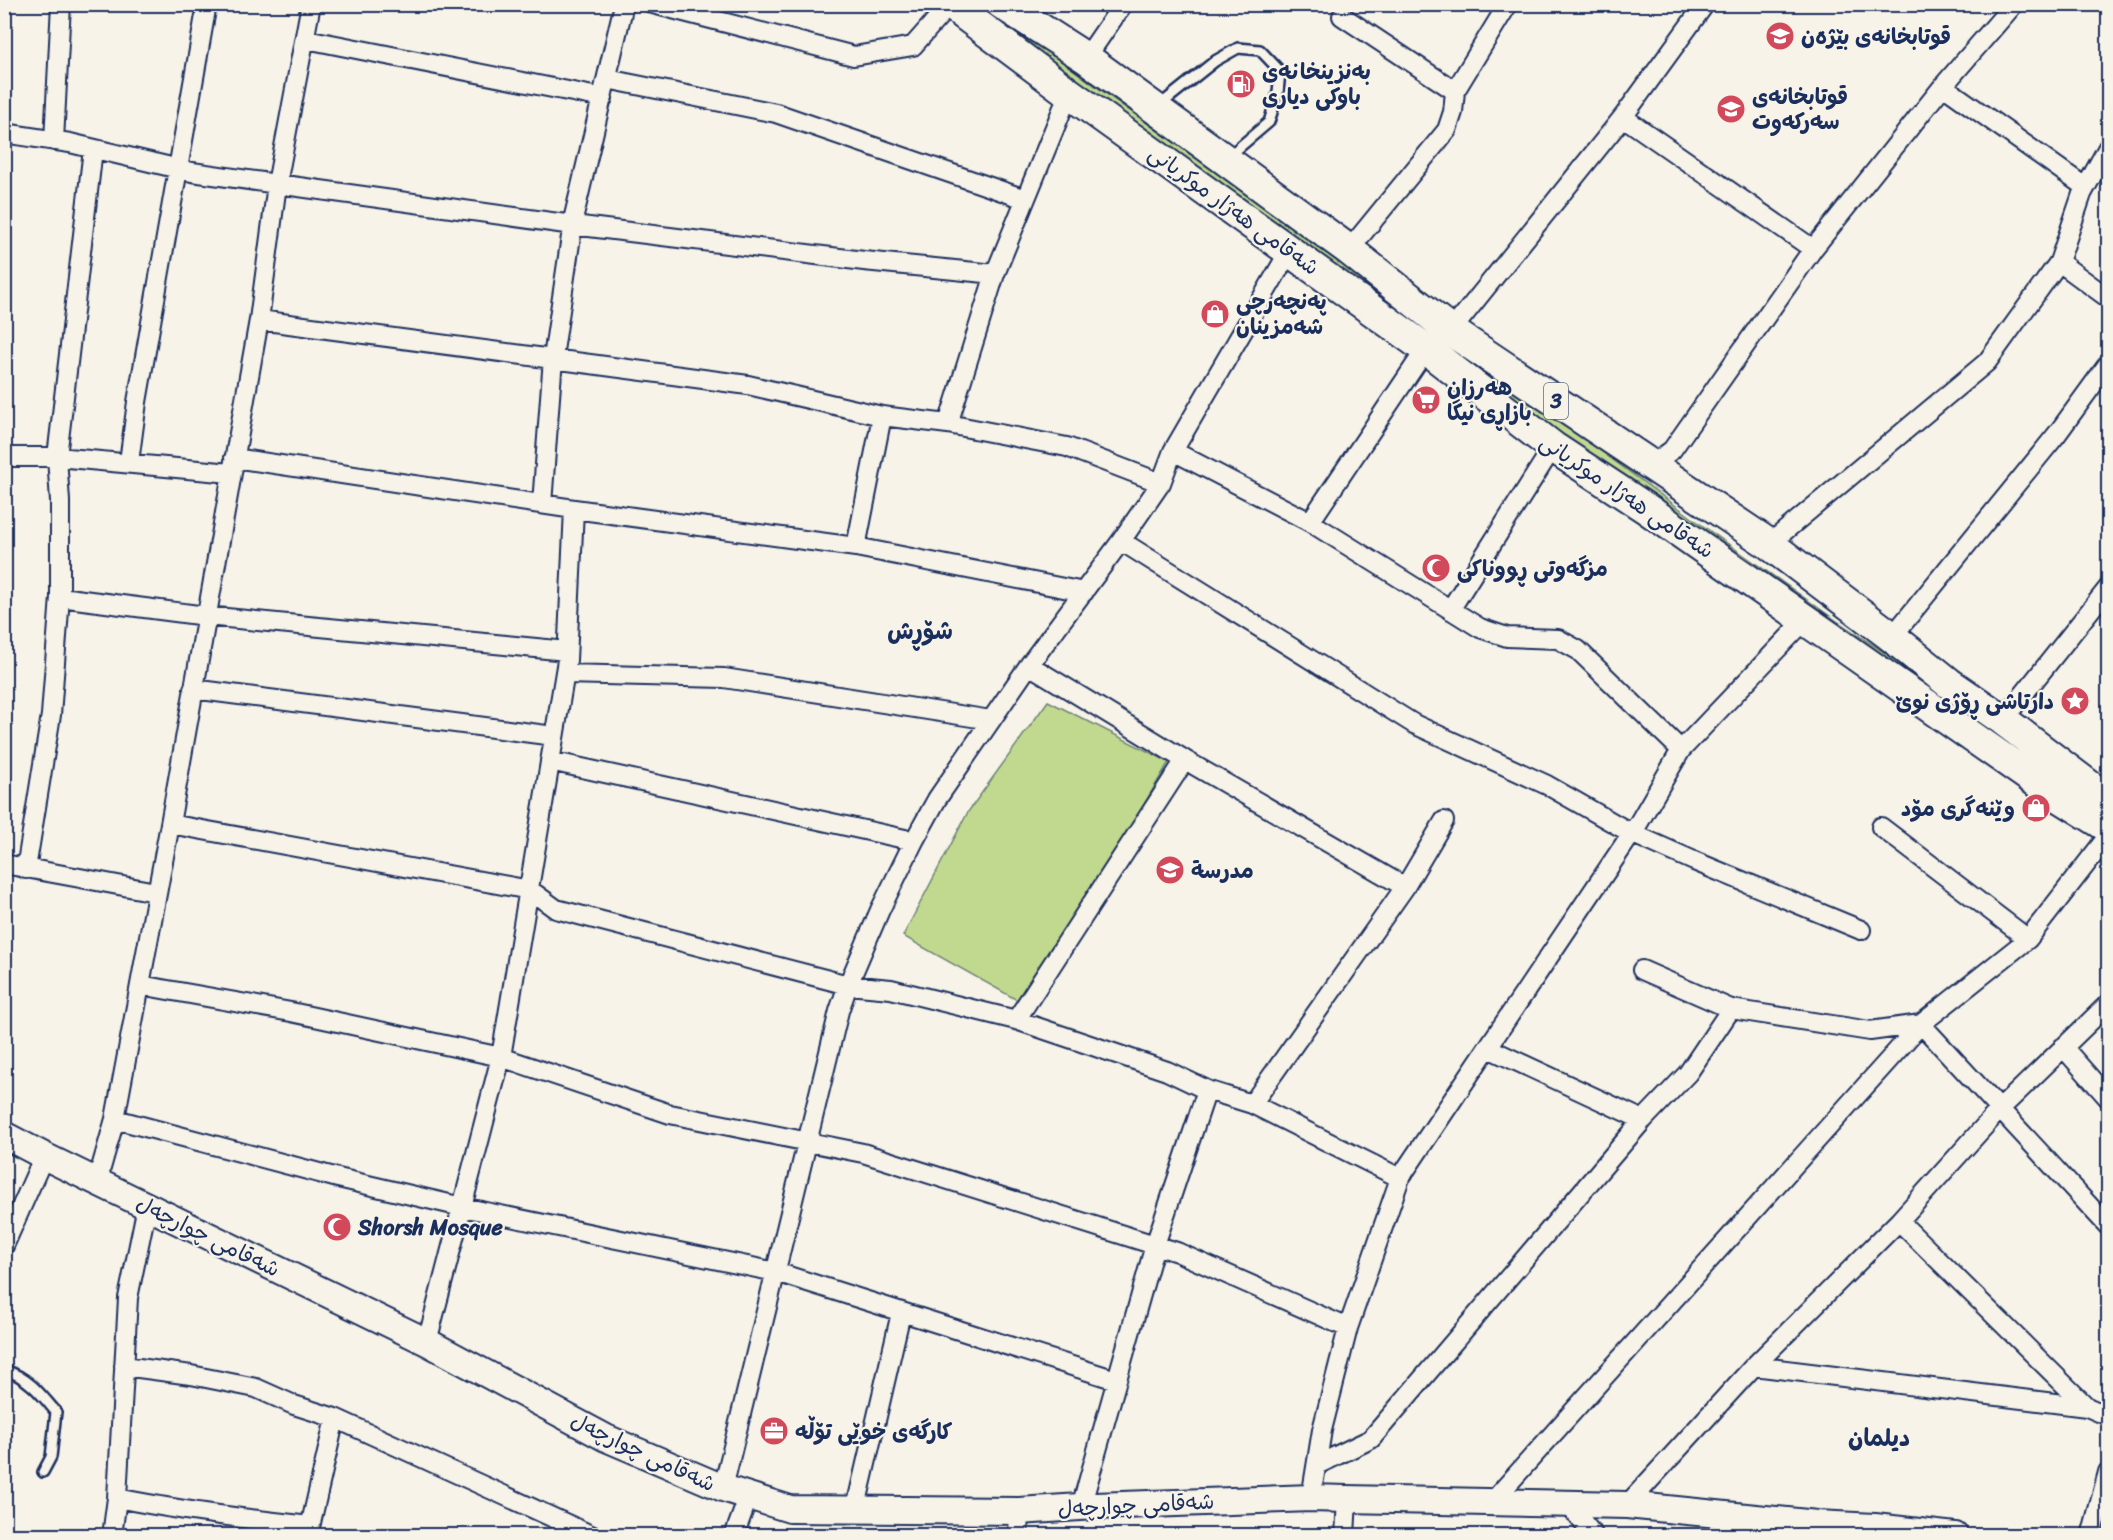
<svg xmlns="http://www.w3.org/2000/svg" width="2113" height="1540" font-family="Sriracha,'Playpen Sans Arabic',sans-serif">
	<rect width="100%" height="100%" fill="#f7f3e8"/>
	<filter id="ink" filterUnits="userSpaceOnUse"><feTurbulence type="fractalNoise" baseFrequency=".0167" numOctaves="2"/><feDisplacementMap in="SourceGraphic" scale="12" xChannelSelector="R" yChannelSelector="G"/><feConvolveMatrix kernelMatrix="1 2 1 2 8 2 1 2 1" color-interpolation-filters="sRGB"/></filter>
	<g filter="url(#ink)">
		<!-- green -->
		<path fill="#c1d98f" stroke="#6e8476" stroke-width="1.5" d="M 954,5 L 985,5 L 1094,85 L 1465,351 L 1710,531 L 1837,621 L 1903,665 L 1899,670 L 1892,670 Z
			M 1048,701 L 1169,762 L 1026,1005 L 903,936 L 968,812 Z"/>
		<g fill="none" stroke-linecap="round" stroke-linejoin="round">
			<!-- service casing -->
			<g stroke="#1b2f5e" stroke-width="14">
				<path id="service" d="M 1160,105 L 1215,61 L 1238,48 L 1260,50 L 1280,71 L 1278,93 L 1269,122 L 1229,156
					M 4,1370 C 27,1376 42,1395 56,1412 L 51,1457 L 43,1472"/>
			</g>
			<!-- minor casing -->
			<g stroke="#1b2f5e" stroke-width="22">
				<path id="minor" d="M 653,4 L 854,56 L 913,46 L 950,4
					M 1342,16 L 1455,91
					M 306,39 L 603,98
					M 1086,58 L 1123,4
					M 607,79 L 776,113 L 1025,199
					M 1943,86 L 2085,187
					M 1623,117 L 1813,249
					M 4,133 L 70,143 L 192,172 L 277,184 L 573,225 L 864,261 L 995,274
					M 54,141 L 61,4
					M 1349,250 L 1447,130 L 1453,112 L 1455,91 L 1508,4
					M 2059,262 L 2108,298
					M 259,320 L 748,385 L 882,416 L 948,424 L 1067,447 L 1161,483
					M 1451,331 L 1623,117 L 1705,4
					M 948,424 L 995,274 L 1069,93
					M 1173,451 L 1310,522 L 1480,628 L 1507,637 L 1558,639 L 1578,650 L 1681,750
					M 4,457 L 57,457 L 231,473
					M 234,458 L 574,509 L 856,547 L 1084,592
					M 129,462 L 137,402 L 207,4
					M 1651,465 L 1672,450 L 1813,249 L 1943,86 L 2014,4
					M 542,504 L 553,358 L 574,216 L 624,4
					M 1310,522 L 1426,349
					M 1121,541 L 1414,724 L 1547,785 L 1631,833 L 1694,861 L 1861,930
					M 1769,544 L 1987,362 L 2059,262 L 2082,194 L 2108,147
					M 856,547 L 882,416
					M 60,597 L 206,616 L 567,651
					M 1450,610 L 1553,447
					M 1892,637 L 2057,434 L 2108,364
					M 1029,665 L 1185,760 L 1405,887
					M 565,674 L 724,678 L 991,720
					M 193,689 L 554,736
					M 2003,720 L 2108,588
					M 550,761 L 914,841
					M 170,824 L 530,890 L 556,909 L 848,985 L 891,989 L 1016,1020 L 1167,1071 L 1207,1090 L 1252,1104 L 1400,1178
					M 1881,827 L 2028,939
					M 4,864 L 156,892
					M 26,869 L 51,715 L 60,597 L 60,501 L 57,457 L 93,149
					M 1642,970 L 1731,1009 L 1870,1031 L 1921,1024 L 2108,1226
					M 140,985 L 291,1012 L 501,1057 L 670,1114 L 863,1153 L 1177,1252 L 1348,1328
					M 1016,1020 L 1185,760
					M 2063,1047 L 2108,1098
					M 1488,1048 L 1643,1120
					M 1252,1104 L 1405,887 L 1444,821
					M 115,1119 L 338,1178 L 462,1207 L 776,1272 L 1116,1380
					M 97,1182 L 115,1119 L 170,824 L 259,320 L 277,184 L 311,4
					M 1899,1221 L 2087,1407 L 2108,1416
					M 4,1246 L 44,1156
					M 427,1342 L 501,1057 L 567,660 L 574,509
					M 124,1366 L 191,1375 L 256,1388 L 294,1405 L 335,1418 L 593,1536
					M 1754,1366 L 2087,1407
					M 1317,1465 L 1371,1439 L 1643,1120 L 1688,1073 L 1731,1009
					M 723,1488 L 839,1011 L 848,985 L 880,910 L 914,841 L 937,799 L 1029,665 L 1121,541 L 1161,483 L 1173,451 L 1290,250
					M 117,1498 C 181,1511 245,1519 310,1526
					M 1311,1498 L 1322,1430 L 1348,1328 L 1400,1178 L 1638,824 L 1681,750 L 1806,619
					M 1491,1503 L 1921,1024 L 2028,939 L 2108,836
					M 1569,1505 L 1594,1536
					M 1627,1505 L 1754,1366 L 1899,1221 L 2000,1109 L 2108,1004
					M 1081,1507 L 1155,1245 L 1207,1090
					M 855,1511 L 901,1313
					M 112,1536 L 117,1498 L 128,1298 L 147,1206
					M 308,1536 L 335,1418
					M 734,1536 L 748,1498
					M 1018,1536 L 1019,1511
					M 1345,1536 L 1347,1499
					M 2091,1536 L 2108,1472"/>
			</g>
			<!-- secondary casing -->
			<g stroke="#1b2f5e" stroke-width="30">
				<path id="secondary" d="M 4,1135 L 44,1156 L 427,1342 L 606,1438 L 723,1488 L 790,1509 L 1019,1511 L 1095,1506 L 1311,1498 L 1347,1499 L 1627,1505 L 1817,1524 L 1875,1527 L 1955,1536"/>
			</g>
			<!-- trunk casing -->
			<g stroke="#1b2f5e" stroke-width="34">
				<path id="trunk" d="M 950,4 L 1069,93 L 1426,349 L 1553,447 L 1647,509 L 2044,787 L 2108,827
					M 1002,4 L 1086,58 L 1349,250 L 1451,331 L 1769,544 L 1892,637 L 1949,683 L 2003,720 L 2108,800"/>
			</g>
			<!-- service -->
			<use href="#service" stroke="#f7f3e8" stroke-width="9"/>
			<!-- minor -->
			<use href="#minor" stroke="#f7f3e8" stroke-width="18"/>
			<!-- secondary -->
			<use href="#secondary" stroke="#f7f3e8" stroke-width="26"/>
			<!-- trunk -->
			<use href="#trunk" stroke="#f7f3e8" stroke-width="30"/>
		</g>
	</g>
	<!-- icons -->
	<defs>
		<g id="school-disc" transform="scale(1.5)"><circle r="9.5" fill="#d1495b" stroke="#f7f3e8"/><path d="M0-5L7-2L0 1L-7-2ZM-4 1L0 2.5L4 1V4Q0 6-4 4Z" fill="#fff"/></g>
		<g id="fuel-disc" transform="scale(1.5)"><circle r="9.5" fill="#d1495b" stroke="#f7f3e8"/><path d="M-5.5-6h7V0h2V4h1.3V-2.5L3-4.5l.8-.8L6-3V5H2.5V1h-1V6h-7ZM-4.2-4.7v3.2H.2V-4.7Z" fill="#fff"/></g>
		<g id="shop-disc" transform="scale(1.5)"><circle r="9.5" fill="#d1495b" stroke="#f7f3e8"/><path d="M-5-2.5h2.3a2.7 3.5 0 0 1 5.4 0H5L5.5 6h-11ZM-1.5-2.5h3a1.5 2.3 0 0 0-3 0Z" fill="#fff"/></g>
		<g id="supermarket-disc" transform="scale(1.5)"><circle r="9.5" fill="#d1495b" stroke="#f7f3e8"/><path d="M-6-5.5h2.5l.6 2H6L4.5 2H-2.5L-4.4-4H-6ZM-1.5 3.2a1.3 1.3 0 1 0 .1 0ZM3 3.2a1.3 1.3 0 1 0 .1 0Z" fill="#fff"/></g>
		<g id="mosque-disc" transform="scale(1.5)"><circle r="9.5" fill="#d1495b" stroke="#f7f3e8"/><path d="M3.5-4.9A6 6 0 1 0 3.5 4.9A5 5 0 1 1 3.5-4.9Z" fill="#fff"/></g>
		<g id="sight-disc" transform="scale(1.5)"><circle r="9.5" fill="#d1495b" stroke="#f7f3e8"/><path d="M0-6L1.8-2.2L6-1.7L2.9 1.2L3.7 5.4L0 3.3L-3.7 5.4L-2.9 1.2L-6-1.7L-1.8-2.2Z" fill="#fff"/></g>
		<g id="office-disc" transform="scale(1.5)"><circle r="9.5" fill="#d1495b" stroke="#f7f3e8"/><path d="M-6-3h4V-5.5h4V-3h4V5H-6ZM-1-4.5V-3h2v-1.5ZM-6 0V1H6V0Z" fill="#fff"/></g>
	</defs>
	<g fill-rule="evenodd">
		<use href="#school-disc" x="1780" y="36"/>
		<use href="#fuel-disc" x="1241" y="84"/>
		<use href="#school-disc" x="1731" y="109"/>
		<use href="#shop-disc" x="1215" y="314"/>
		<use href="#supermarket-disc" x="1426" y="400"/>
		<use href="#mosque-disc" x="1436" y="568"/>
		<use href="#sight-disc" x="2075" y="701"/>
		<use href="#shop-disc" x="2036" y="808"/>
		<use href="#school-disc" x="1170" y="870"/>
		<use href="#mosque-disc" x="337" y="1227"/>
		<use href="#office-disc" x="774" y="1431"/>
	</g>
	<g text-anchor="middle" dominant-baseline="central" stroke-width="4.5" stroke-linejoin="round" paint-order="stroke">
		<!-- shield labels -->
		<rect fill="#f7f3e8" stroke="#5d6a87" stroke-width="1.5" x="1544" y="383" width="24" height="36" rx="4.5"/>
		<g font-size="21" font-weight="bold" fill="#1b2f5e">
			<text x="1556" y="401">3</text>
		</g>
		<!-- poi labels -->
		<g font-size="22" font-weight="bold" fill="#1b2f5e" stroke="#f7f3e8" text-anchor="start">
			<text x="1801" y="36">قوتابخانەی بێژەن</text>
			<text x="1262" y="71">بەنزینخانەی<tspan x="1262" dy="25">باوکی دیاری</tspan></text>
			<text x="1752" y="96">قوتابخانەی<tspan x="1752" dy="25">سەرکەوت</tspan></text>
			<text x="1236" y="301">پەنچەرچی<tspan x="1236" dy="25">شەمزینان</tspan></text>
			<text x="1447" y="387">هەرزان<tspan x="1447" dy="25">بازاڕی نیگا</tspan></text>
			<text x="1457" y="568">مزگەوتی ڕووناکی</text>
			<text x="2054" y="701" text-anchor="end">دارتاشی ڕۆژی نوێ</text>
			<text x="2015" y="808" text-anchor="end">وێنەگری مۆد</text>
			<text x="1191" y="870">مدرسة</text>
			<text x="358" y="1227">Shorsh Mosque</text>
			<text x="795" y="1431">کارگەی خوێی تۆڵە</text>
		</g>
		<!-- street labels -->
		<g font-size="22" fill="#1b2f5e" stroke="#f7f3e8">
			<text transform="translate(1234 210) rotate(36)">شەقامی ھەژار موکریانی</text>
			<text transform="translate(1627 496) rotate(34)">شەقامی ھەژار موکریانی</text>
			<text transform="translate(208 1236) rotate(26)">شەقامی چوارچەل</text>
			<text transform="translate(643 1452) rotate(25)">شەقامی چوارچەل</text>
			<text transform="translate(1136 1505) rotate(-3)">شەقامی چوارچەل</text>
		</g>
		<!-- neighbourhood labels -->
		<g font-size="24" font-weight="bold" fill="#1b2f5e" stroke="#f7f3e8">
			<text x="920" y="631">شۆڕش</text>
			<text x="1879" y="1438">دیلمان</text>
		</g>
	</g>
	<!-- margin -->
	<rect width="2113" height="1540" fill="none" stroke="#f7f3e8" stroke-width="24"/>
	<rect x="12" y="12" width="2089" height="1516" fill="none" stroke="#1b2f5e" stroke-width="2" filter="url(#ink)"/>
</svg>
